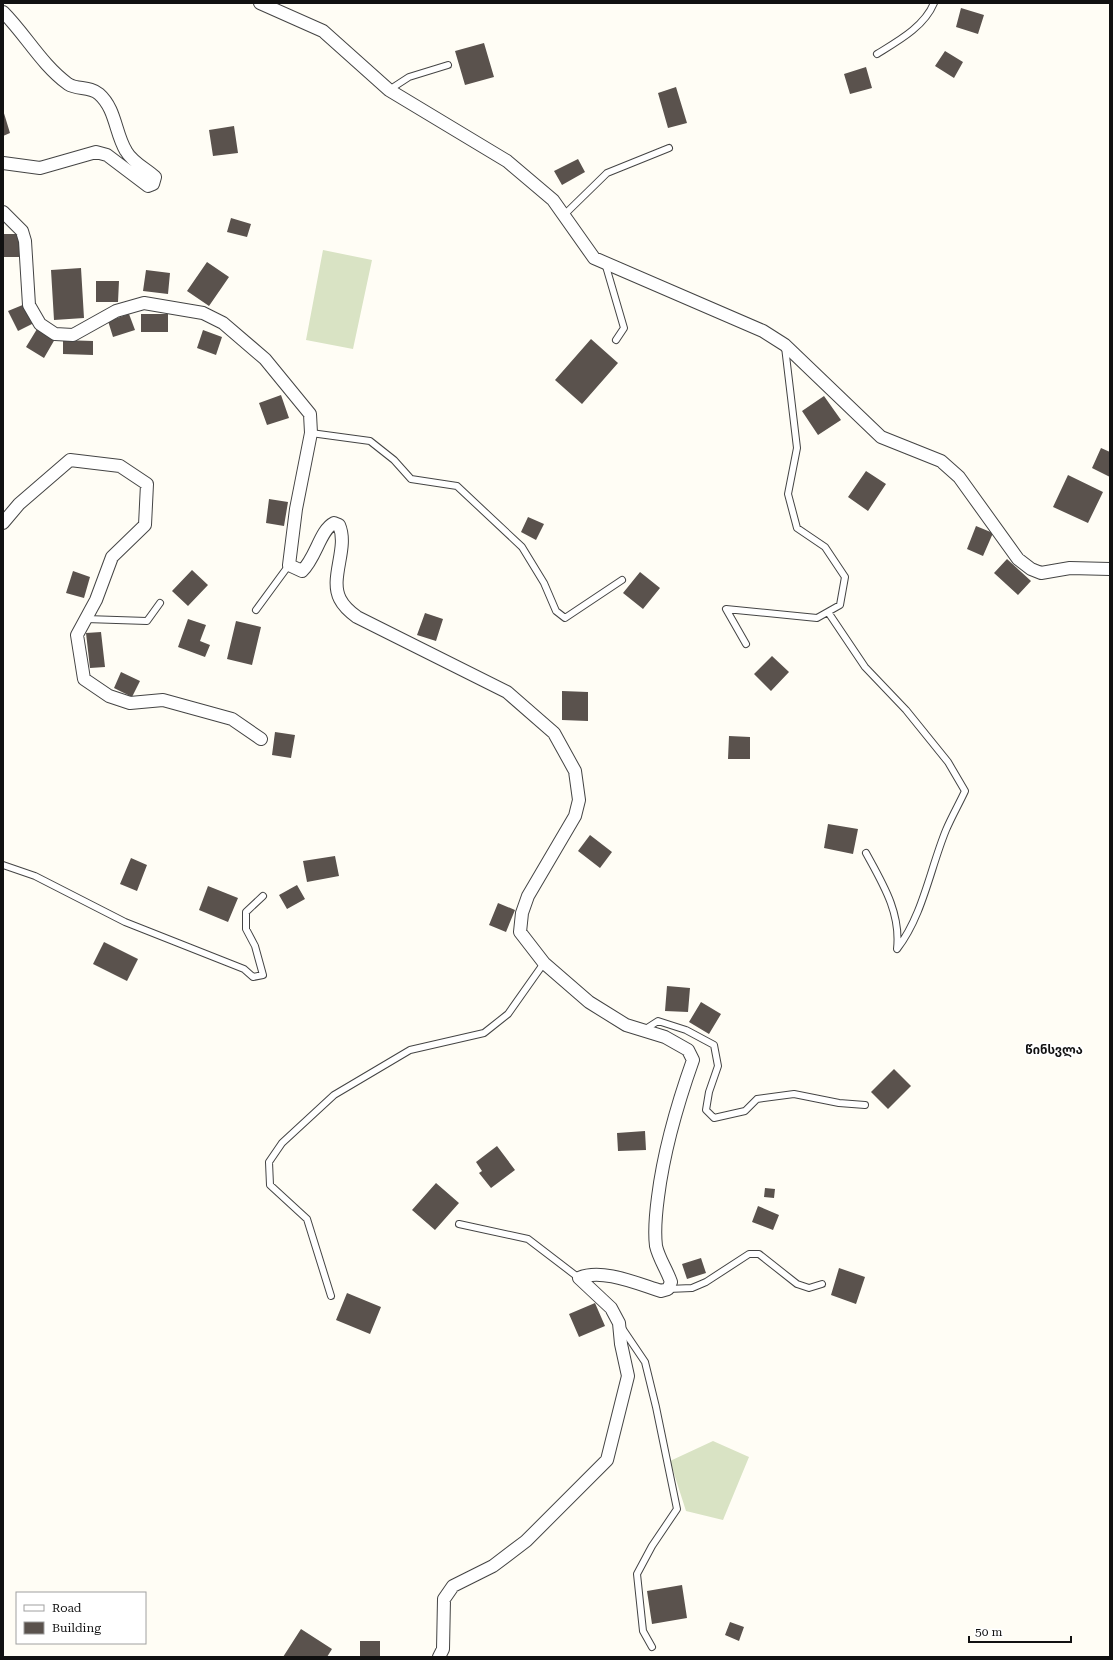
<svg xmlns="http://www.w3.org/2000/svg" width="1113" height="1660" font-family="'Roboto Serif','Noto Sans Georgian',serif">
	<rect width="100%" height="100%" fill="#fffdf5"/>
	<!-- cemetery -->
	<path fill="#d9e3c4" d="M 323,250 L 372,260 L 353,349 L 306,340 Z
		M 713,1441 L 749,1457 L 723,1520 L 686,1511 L 670,1461 Z"/>
	<!-- building -->
	<path fill="#5a524d" d="M 961,8 L 984,15 L 978,34 L 956,27 Z
		M 484,43 L 494,77 L 465,85 L 455,51 Z
		M 945,51 L 963,62 L 954,78 L 935,66 Z
		M 866,67 L 872,88 L 850,94 L 844,74 Z
		M 676,87 L 687,123 L 668,128 L 658,93 Z
		M 3,110 L 10,133 L 3,136 Z
		M 234,126 L 238,153 L 213,156 L 209,130 Z
		M 578,159 L 585,172 L 562,185 L 554,171 Z
		M 231,218 L 251,224 L 247,237 L 227,232 Z
		M 3,234 L 20,234 L 21,257 L 3,257 Z
		M 207,262 L 229,277 L 209,306 L 187,291 Z
		M 81,268 L 84,318 L 54,320 L 51,270 Z
		M 146,270 L 170,273 L 168,294 L 143,291 Z
		M 96,281 L 119,281 L 118,302 L 96,302 Z
		M 25,304 L 34,323 L 18,331 L 8,311 Z
		M 129,314 L 135,330 L 113,337 L 108,321 Z
		M 141,314 L 168,314 L 168,332 L 141,332 Z
		M 37,329 L 55,339 L 44,358 L 26,347 Z
		M 203,330 L 222,337 L 216,355 L 197,348 Z
		M 591,339 L 618,363 L 582,404 L 555,380 Z
		M 63,340 L 93,341 L 93,355 L 63,354 Z
		M 281,395 L 289,418 L 267,425 L 259,403 Z
		M 824,396 L 841,420 L 818,435 L 802,411 Z
		M 1101,448 L 1110,452 L 1110,477 L 1092,468 Z
		M 866,471 L 886,484 L 868,511 L 848,497 Z
		M 1068,475 L 1103,492 L 1088,523 L 1053,507 Z
		M 269,499 L 288,502 L 284,526 L 266,523 Z
		M 528,517 L 544,524 L 536,540 L 521,532 Z
		M 976,526 L 993,533 L 983,556 L 967,549 Z
		M 1007,559 L 1031,581 L 1018,595 L 994,573 Z
		M 192,570 L 208,585 L 188,606 L 172,591 Z
		M 73,571 L 90,577 L 84,598 L 66,593 Z
		M 640,572 L 660,588 L 643,609 L 623,593 Z
		M 425,613 L 443,619 L 436,641 L 417,635 Z
		M 188,619 L 206,625 L 200,641 L 210,645 L 205,657 L 178,647 Z
		M 236,621 L 261,627 L 252,665 L 227,659 Z
		M 101,632 L 105,667 L 90,668 L 86,633 Z
		M 772,656 L 789,672 L 771,691 L 754,674 Z
		M 121,672 L 140,681 L 132,697 L 114,688 Z
		M 562,691 L 588,692 L 588,721 L 562,720 Z
		M 275,732 L 295,735 L 291,758 L 272,755 Z
		M 729,736 L 750,737 L 750,759 L 728,759 Z
		M 828,824 L 858,829 L 853,854 L 824,848 Z
		M 590,835 L 612,852 L 600,868 L 578,851 Z
		M 335,856 L 339,876 L 307,882 L 303,861 Z
		M 131,858 L 147,865 L 137,891 L 120,884 Z
		M 297,885 L 305,899 L 287,909 L 279,895 Z
		M 208,886 L 238,898 L 228,922 L 199,910 Z
		M 498,903 L 515,910 L 506,932 L 489,925 Z
		M 104,942 L 138,959 L 127,981 L 93,964 Z
		M 667,986 L 690,988 L 688,1012 L 665,1011 Z
		M 701,1002 L 721,1014 L 709,1034 L 689,1022 Z
		M 894,1069 L 911,1086 L 888,1109 L 871,1092 Z
		M 645,1131 L 646,1150 L 618,1151 L 617,1133 Z
		M 497,1146 L 515,1170 L 491,1188 L 479,1173 L 482,1171 L 476,1162 Z
		M 436,1183 L 459,1203 L 435,1230 L 412,1210 Z
		M 765,1188 L 775,1189 L 774,1198 L 764,1197 Z
		M 758,1206 L 779,1215 L 773,1230 L 752,1222 Z
		M 701,1258 L 706,1273 L 687,1279 L 682,1264 Z
		M 839,1268 L 865,1277 L 856,1304 L 831,1295 Z
		M 347,1293 L 381,1307 L 370,1334 L 336,1320 Z
		M 595,1303 L 605,1326 L 579,1337 L 569,1314 Z
		M 682,1585 L 687,1618 L 652,1624 L 647,1591 Z
		M 730,1622 L 744,1627 L 739,1641 L 725,1635 Z
		M 301,1629 L 332,1649 L 327,1657 L 283,1657 Z
		M 360,1641 L 380,1641 L 380,1657 L 360,1657 Z"/>
	<g fill="none" stroke-linecap="round" stroke-linejoin="round">
		<!-- lane casing -->
		<g stroke="#444" stroke-width="8">
			<path id="lane" d="M 877,54 C 898,41 924,27 934,3
				M 389,90 L 409,77 L 448,65
				M 564,215 L 607,173 L 669,148
				M 605,263 L 624,328 L 616,340
				M 311,433 L 370,441 L 394,460 L 411,479 L 457,486 L 522,547 L 544,583 L 556,611 L 565,618 L 622,580
				M 256,610 L 289,565
				M 828,612 L 865,667 L 906,710 L 948,762 L 965,791 C 959,804 952,816 946,830 C 930,869 923,915 897,949 C 901,913 883,884 866,853
				M 86,619 L 147,621 L 160,603
				M 746,644 L 726,609 L 817,618 L 840,605 L 845,577 L 825,547 L 797,528 L 788,494 L 797,448 L 785,347
				M 3,865 L 35,876 L 125,922 L 244,969 L 253,977 L 263,975 L 255,946 L 246,929 L 246,912 L 263,896
				M 644,1030 L 658,1021 L 686,1030 L 714,1045 L 718,1066 L 709,1092 L 706,1110 L 714,1118 L 745,1111 L 757,1099 L 794,1094 L 839,1103 L 865,1105
				M 459,1224 L 528,1239 L 579,1278
				M 668,1289 L 692,1288 L 706,1282 L 749,1254 L 759,1254 L 797,1284 L 809,1288 L 822,1284
				M 331,1296 L 307,1219 L 270,1185 L 269,1162 L 282,1143 L 334,1095 L 410,1050 L 484,1033 L 508,1014 L 544,963
				M 622,1328 L 645,1362 L 656,1407 L 677,1509 L 652,1546 L 637,1574 L 643,1631 L 652,1647"/>
		</g>
		<!-- street casing -->
		<g stroke="#444" stroke-width="14">
			<path id="street" d="M 260,3 L 323,31 L 389,90 L 507,161 L 553,200 L 594,258 L 763,331 L 785,345 L 881,437 L 941,461 L 959,477 L 1018,559 L 1031,569 L 1041,573 L 1070,568 L 1110,569
				M 3,12 C 26,35 41,64 68,84 C 77,90 90,86 99,94 C 116,109 115,133 126,151 C 132,162 146,169 155,177 L 153,184 L 148,186 L 107,155 L 96,152 L 40,168 L 3,163
				M 3,212 L 22,231 L 25,241 L 29,305 L 40,324 L 55,334 L 73,335 L 116,311 L 144,303 L 203,313 L 223,323 L 265,359 L 310,414 L 311,433 L 296,509 L 289,565 L 302,571 C 316,558 320,530 334,523 L 339,525 C 349,548 329,578 340,599 C 344,607 350,612 357,617 L 507,692 L 554,733 L 575,771 L 579,800 L 575,816 L 528,896 L 522,913 L 520,932 L 544,963 L 589,1002 L 626,1025 L 665,1037 L 688,1050 L 693,1060 C 677,1105 664,1149 658,1197 C 656,1212 654,1230 656,1246 C 659,1259 667,1270 671,1282 L 668,1289 L 661,1291 C 638,1284 602,1268 579,1278 L 611,1308 L 619,1323 L 621,1344 L 628,1376 L 607,1460 L 526,1541 L 493,1566 L 453,1586 L 444,1599 L 443,1649 L 439,1657
				M 3,523 L 19,504 L 70,460 L 120,466 L 147,484 L 145,525 L 112,557 L 96,600 L 77,635 L 84,679 L 109,696 L 130,703 L 163,700 L 232,719 L 261,739"/>
		</g>
		<!-- lane -->
		<use href="#lane" stroke="#fff" stroke-width="6"/>
		<!-- street -->
		<use href="#street" stroke="#fff" stroke-width="12"/>
	</g>
	<g text-anchor="middle" dominant-baseline="central" stroke-width="4" stroke-linejoin="round" paint-order="stroke">
		<!-- quarter labels -->
		<g font-size="12" font-weight="bold" fill="#111" stroke="#fff">
			<text x="1054" y="1050">წინსვლა</text>
		</g>
	</g>
	<!-- border -->
	<rect width="1113" height="1660" fill="none" stroke="#111111" stroke-width="8"/>
	<!-- legend -->
	<rect x="16" y="1592" width="130" height="52" fill="#ffffff" stroke="#a0a0a0"/>
	<rect x="24" y="1605" width="20" height="6" fill="#ffffff" stroke="#a0a0a0"/>
	<text x="52" y="1612" font-size="12" fill="#111111">Road</text>
	<rect x="24" y="1622" width="20" height="12" fill="#5a524d" stroke="#a0a0a0"/>
	<text x="52" y="1632" font-size="12" fill="#111111">Building</text>
	<!-- scale -->
	<path d="M969 1636v6h102v-6" fill="none" stroke="#111111" stroke-width="2"/>
	<text x="975" y="1636" font-size="12" fill="#111111" stroke="#ffffff" stroke-width="3" paint-order="stroke">50 m</text>
</svg>
